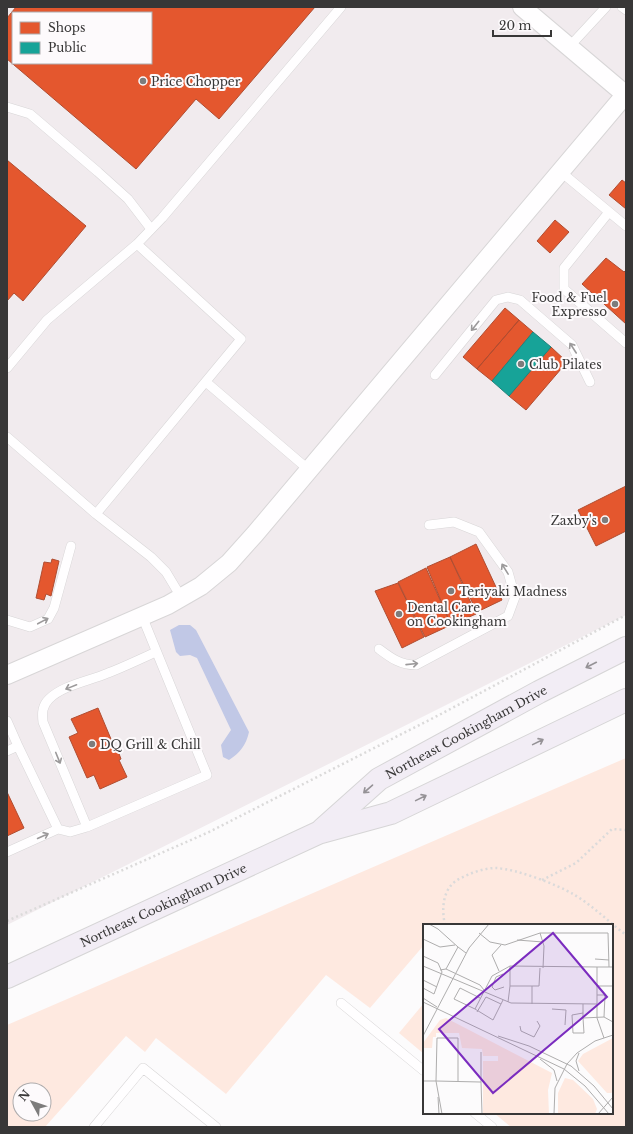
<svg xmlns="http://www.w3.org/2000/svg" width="633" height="1134" font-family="'Libre Baskerville',serif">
	<rect width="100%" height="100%" fill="#fcfbfc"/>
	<!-- built -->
	<path fill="#f1ebee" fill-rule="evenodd" d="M 7,7 L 626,7 L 626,615 L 7,925 ZM 13,13 L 151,13 L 151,63 L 13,63 Z"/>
	<!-- green -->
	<path fill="#fee9e0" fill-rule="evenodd" d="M 626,758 L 626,1127 L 511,1127 L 494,1113 L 612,1113 L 612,925 L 444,925 L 442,923 L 441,925 L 424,925 L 424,945 L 370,1008 L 326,975 L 226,1094 L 156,1038 L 145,1052 L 126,1036 L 45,1127 L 7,1127 L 7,1025 ZM 20,1090 L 44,1090 L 44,1114 L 20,1114 Z
		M 424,1003 L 424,1054 L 399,1033 Z"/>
	<!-- water -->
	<path fill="#c1c8e6" d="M 179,625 L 190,625 L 196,630 L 249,732 C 246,745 240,753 229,760 L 223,757 L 221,745 L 231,730 L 197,658 L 190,655 L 180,656 L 176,652 L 170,630 Z"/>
	<!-- shops -->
	<path fill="#e4572e" stroke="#b04d31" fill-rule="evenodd" d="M 16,7 L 315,7 L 219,119 L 196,99 L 136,169 L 7,59 L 7,18 ZM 13,13 L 151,13 L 151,63 L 13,63 Z
		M 7,160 L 86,226 L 23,301 L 14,293 L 7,301 Z
		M 622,180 L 626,183 L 626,209 L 609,195 Z
		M 555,220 L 569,232 L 550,253 L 537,241 Z
		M 606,258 L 624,272 L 626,270 L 626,324 L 582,284 Z
		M 505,308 L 519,320 L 477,369 L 463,357 Z
		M 519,320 L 533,332 L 492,381 L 477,369 Z
		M 551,347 L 567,362 L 526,410 L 509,396 Z
		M 626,486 L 626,531 L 596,546 L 578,510 Z
		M 476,544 L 502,600 L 477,612 L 450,557 Z
		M 450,557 L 476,614 L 451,625 L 427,567 Z
		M 52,559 L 59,561 L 51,596 L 46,594 L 44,600 L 36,598 L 44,562 L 51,563 Z
		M 426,568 L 451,625 L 425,637 L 398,582 Z
		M 398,583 L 424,637 L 402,648 L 375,591 Z
		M 98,708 L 116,751 L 118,751 L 121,759 L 119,760 L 127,777 L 100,789 L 94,775 L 87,778 L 69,737 L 78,733 L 71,719 Z
		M 7,792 L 24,828 L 7,836 Z"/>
	<!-- public -->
	<path fill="#17a398" stroke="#21837b" d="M 533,332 L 551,347 L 509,396 L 492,381 Z"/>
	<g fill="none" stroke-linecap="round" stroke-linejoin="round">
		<!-- service casing -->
		<g stroke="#d8d6d7" stroke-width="10">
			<path id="service" d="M 622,7 L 626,10
				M 569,47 L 606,7
				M 7,107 L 30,114 L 98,172 L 128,199 L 151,229
				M 561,172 L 626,226
				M 609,212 L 564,268 L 564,289 L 626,343
				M 7,368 L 47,320 L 137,244 L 162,218 L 341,7
				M 435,375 L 496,300 L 508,297 L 520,300 L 572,345 L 590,382
				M 206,382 L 309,470
				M 7,437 L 96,514 L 241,339 L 137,244
				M 96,514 L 151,557 L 166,572 L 181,597
				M 7,620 L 30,627 L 48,619 L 54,608 L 71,546
				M 379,649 C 391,658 400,665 416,665 L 508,616 L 515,597 L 508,572 L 479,532 L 454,522 L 429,525
				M 7,721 L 18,746 L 58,829 L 7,852
				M 7,751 L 18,746
				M 87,827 L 43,722 C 42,713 42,706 49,699 C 63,685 90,681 108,673 C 124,667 140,659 156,652
				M 58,829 L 70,832 L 87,827 L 207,775 L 142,616
				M 341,1003 L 424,1071
				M 475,1113 L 492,1127
				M 94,1127 L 143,1068 L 216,1127"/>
		</g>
		<!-- minor casing -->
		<g stroke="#d8d6d7" stroke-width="20">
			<path id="minor" d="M 522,7 L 626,95
				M 7,675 L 168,605 L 201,586 L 229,563 L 255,534 L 625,95"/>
		</g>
		<!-- primary casing -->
		<g stroke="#d6d5d6" stroke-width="24">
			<g id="primary">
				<path id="s1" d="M 323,829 L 379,779 L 539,692 L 626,648"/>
				<path id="s2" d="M 7,977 L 318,833 L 391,813 L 626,700"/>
			</g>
		</g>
		<!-- path -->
		<path stroke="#dbdada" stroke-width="2.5" stroke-dasharray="2 3" stroke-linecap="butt" d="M 542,880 L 576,863 L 612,829 L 626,830
			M 7,921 L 209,832 L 441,714 L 626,615
			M 445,925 C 441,907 443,886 461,878 C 471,873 484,868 496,868 C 516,869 556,884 573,894 C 592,905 609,922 626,935"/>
		<!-- service -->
		<use href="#service" stroke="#fffeff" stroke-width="9"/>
		<!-- minor -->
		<use href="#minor" stroke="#fffeff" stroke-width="18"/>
		<!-- primary -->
		<use href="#primary" stroke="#f2edf5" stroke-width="22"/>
	</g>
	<!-- one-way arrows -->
	<defs><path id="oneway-shaft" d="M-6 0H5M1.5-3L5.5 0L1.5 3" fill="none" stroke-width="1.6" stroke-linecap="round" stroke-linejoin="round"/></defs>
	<g stroke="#9c9a9b">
		<use href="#oneway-shaft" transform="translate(475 326) rotate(129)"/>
		<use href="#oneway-shaft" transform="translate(573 348) rotate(-123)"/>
		<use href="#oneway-shaft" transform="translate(505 569) rotate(-122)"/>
		<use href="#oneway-shaft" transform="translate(43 621) rotate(-28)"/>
		<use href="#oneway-shaft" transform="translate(412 664) rotate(-6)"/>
		<use href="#oneway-shaft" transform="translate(71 687) rotate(158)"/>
		<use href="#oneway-shaft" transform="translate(58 758) rotate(68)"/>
		<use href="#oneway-shaft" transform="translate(43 836) rotate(-24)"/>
	</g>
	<g stroke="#959296">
		<use href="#oneway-shaft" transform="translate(591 665) rotate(153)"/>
		<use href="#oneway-shaft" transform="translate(538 742) rotate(-26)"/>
		<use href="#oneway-shaft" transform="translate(368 789) rotate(139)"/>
		<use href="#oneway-shaft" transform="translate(421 798) rotate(-26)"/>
	</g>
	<!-- markers -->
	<g fill="#7d7c7c" stroke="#fdfafc" stroke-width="1.5">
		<circle cx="143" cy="81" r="4"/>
		<circle cx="615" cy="304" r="4"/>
		<circle cx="521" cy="364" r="4"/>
		<circle cx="605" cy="520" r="4"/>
		<circle cx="451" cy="591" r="4"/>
		<circle cx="399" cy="614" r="4"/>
		<circle cx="92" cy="744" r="4"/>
	</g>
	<g text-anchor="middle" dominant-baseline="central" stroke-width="4" stroke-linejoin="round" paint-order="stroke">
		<!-- poi labels -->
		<g font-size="12" fill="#383737" stroke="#fdfafc" text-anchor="start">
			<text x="151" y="81">Price Chopper</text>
			<text x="607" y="297" text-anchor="end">Food &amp; Fuel<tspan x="607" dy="14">Expresso</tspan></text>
			<text x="529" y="364">Club Pilates</text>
			<text x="597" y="520" text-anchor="end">Zaxby's</text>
			<text x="459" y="591">Teriyaki Madness</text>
			<text x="407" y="607">Dental Care<tspan x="407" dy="14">on Cookingham</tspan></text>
			<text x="100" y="744">DQ Grill &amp; Chill</text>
		</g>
		<!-- street labels -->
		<g font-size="12" fill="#383737" stroke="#fdfafc">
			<text stroke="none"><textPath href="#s1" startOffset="174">Northeast Cookingham Drive</textPath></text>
			<text stroke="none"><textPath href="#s2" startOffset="172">Northeast Cookingham Drive</textPath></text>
		</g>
	</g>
	<!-- overview -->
	<g transform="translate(423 924)">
		<rect width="190" height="190" fill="#fcfbfc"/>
		<path d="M 23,94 L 129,149 L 125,166 L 126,190 L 60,190 L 60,137 L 75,137 L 75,132 L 60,132 L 59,125 L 39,124 L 36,109 L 13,109 L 13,113 L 10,113 L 9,124 L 0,124 L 0,119 L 17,96 ZM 190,114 L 190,168 L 188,169 L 184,169 L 155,137 L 160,130 ZM 142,154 L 150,156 L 170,175 L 174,185 L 172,190 L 135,190 L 135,169 Z" fill="#fee9e0"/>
		<path fill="none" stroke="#aeadad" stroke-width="1" d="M 6,0 L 15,5 L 35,23M 56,9 L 67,18 L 82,21 L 117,9 L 185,9 L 186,43M 117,9 L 121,22 L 120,44M 0,15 L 17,23 L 32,21M 94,16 L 120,18M 0,32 L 15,39 L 19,48 L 11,70 L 0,64M 172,35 L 186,36M 0,42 L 88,79 L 174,80M 87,42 L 87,62 L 116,62 L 117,44M 23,45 L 35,23 L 43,29M 17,46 L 23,45 L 57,61 L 61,66M 76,47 L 69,31 L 78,21M 80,50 L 73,53 L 69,63 L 72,66 L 81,63M 0,56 L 14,63M 174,62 L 190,62M 174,71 L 182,71 L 181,93M 0,74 L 14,83M 57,74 L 37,64 L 31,75 L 52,85 L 69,52 L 87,42 L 174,43M 0,78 L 141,145 L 162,162 L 186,190M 85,78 L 87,62M 109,80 L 109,62M 160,80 L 160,94 L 181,93 L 190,98M 52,85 L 70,96 L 80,76M 129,85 L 143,86 L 142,101M 54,88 L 63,73 L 78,80M 160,89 L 149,91 L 150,109 L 161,109 L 160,94M 97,102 L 98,107 L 111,113 L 117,102 L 114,97M 0,112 L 46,24 L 66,0M 75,112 L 106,122 L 148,142 L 171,162 L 190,185M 181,114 L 174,94 L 174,43 L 190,43M 58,128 L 58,158M 156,129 L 153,137 L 156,147M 117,135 L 131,146 L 134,157M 0,157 L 13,157 L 19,190M 35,157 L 35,114 L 14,114 L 13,157 L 57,158 L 58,158 L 59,190M 15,173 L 16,190M 131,190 L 132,164 L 144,140 L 154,129 L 172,117 L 190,111M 175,190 L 190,173"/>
		<path fill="#7b2cbf" fill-opacity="0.15" stroke="#7b2cbf" stroke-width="2" d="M 130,9 L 184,73 L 70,169 L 16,105 Z"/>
		<rect width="190" height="190" fill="none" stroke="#383737" stroke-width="2"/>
	</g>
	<!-- border -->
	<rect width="633" height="1134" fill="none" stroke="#383737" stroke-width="16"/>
	<!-- legend -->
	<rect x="12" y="12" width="140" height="52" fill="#fdfafc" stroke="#aeacad"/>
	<rect x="20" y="22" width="20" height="12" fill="#e4572e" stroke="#aeacad"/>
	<text x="48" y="32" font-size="12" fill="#383737">Shops</text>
	<rect x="20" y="42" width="20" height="12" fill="#17a398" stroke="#aeacad"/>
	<text x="48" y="52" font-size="12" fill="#383737">Public</text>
	<!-- north arrow -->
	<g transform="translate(32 1102) rotate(310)"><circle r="19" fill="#fdfafc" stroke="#aeacad"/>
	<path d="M0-3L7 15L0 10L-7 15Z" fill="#7d7c7c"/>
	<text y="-6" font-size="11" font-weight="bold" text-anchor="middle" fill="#383737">N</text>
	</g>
	<!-- scale -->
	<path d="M493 30v6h58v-6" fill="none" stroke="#383737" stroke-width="2"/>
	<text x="499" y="30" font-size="12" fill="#383737" stroke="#fdfafc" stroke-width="3" paint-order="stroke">20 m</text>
</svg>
